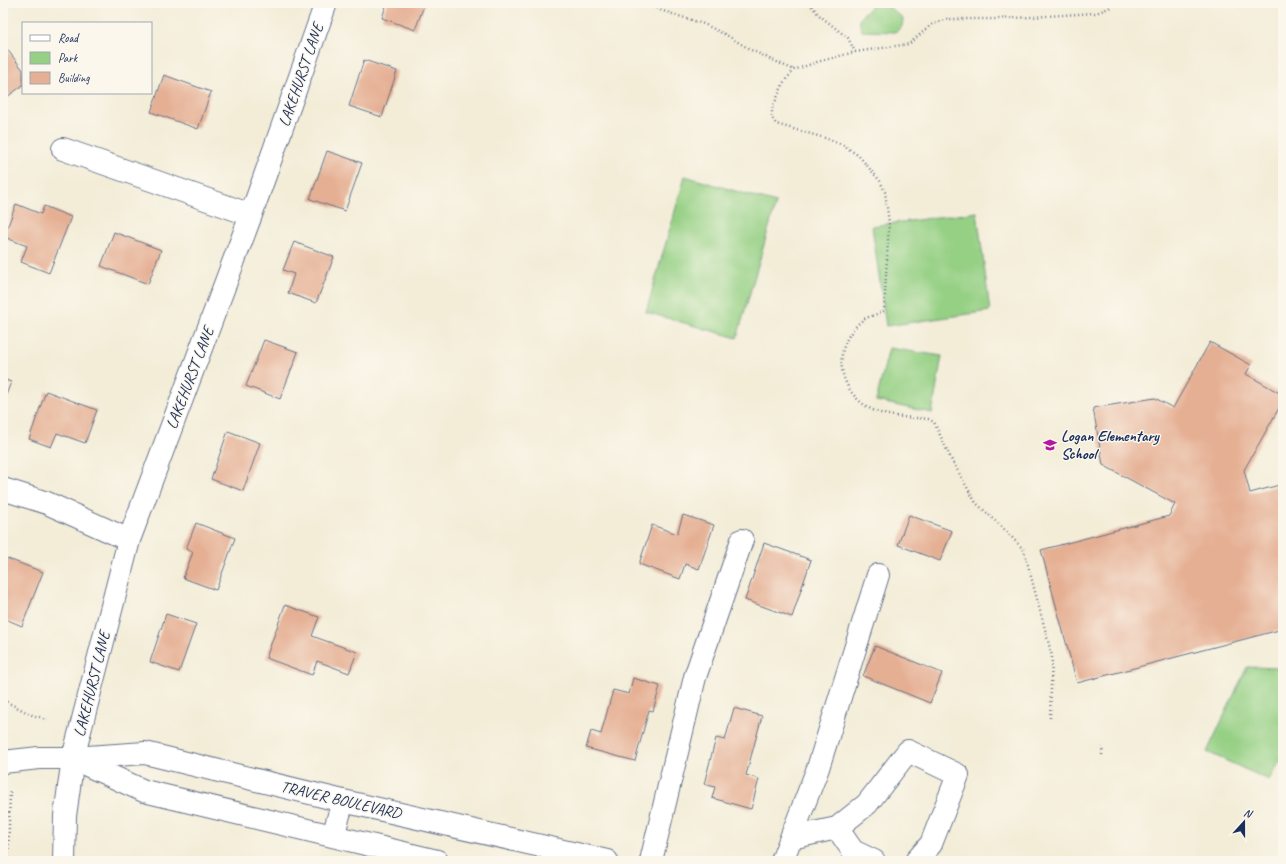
<svg xmlns="http://www.w3.org/2000/svg" width="1286" height="864" font-family="Caveat,sans-serif">
	<rect width="100%" height="100%" fill="#fbf7ec"/>
	<filter id="ink" filterUnits="userSpaceOnUse"><feTurbulence type="fractalNoise" baseFrequency=".025" numOctaves="2"/><feDisplacementMap in="SourceGraphic" scale="8" xChannelSelector="R" yChannelSelector="G"/><feConvolveMatrix kernelMatrix="1 2 1 2 8 2 1 2 1" color-interpolation-filters="sRGB"/></filter>
	<filter id="wash" filterUnits="userSpaceOnUse"><feTurbulence type="fractalNoise" baseFrequency=".012" numOctaves="4" result="noise"/><feDisplacementMap in="SourceGraphic" scale="16" xChannelSelector="R" yChannelSelector="G"/><feGaussianBlur stdDeviation="0.9" result="paint"/><feColorMatrix in="noise" values="0 0 0 0 0 0 0 0 0 0 0 0 0 0 0 0 0 1.4 0 .05"/><feComposite in="paint" operator="in"/></filter>
	<g filter="url(#wash)">
		<rect width="100%" height="100%" fill="#f3edd8"/>
		<!-- green -->
		<path fill="#95d084" stroke="#588071" d="M 875,3 C 887,3 895,12 903,19 L 902,26 L 896,32 L 862,31 L 859,20 L 864,13 Z
			M 685,176 L 776,203 L 737,338 L 646,312 Z
			M 977,212 L 990,311 L 886,326 L 872,226 Z
			M 889,348 L 942,356 L 932,413 L 876,401 Z
			M 1247,667 L 1283,668 L 1283,756 L 1269,780 L 1207,752 Z"/>
		<g id="blocks">
			<!-- building -->
			<path fill="#e5af93" d="M 387,3 L 425,3 L 415,30 L 382,18 Z
				M 3,44 L 23,70 L 23,85 L 3,100 Z
				M 364,60 L 397,71 L 382,117 L 349,106 Z
				M 164,75 L 211,92 L 198,129 L 151,112 Z
				M 327,151 L 362,163 L 345,211 L 310,199 Z
				M 16,204 L 41,214 L 44,206 L 71,217 L 49,273 L 21,262 L 27,246 L 4,237 Z
				M 114,232 L 161,250 L 148,284 L 101,266 Z
				M 294,242 L 334,257 L 316,303 L 288,293 L 294,274 L 283,270 Z
				M 264,340 L 298,352 L 280,399 L 246,386 Z
				M 1210,342 L 1251,365 L 1246,374 L 1283,395 L 1283,401 L 1244,470 L 1250,493 L 1283,484 L 1283,629 L 1077,683 L 1041,550 L 1169,516 L 1175,504 L 1103,465 L 1093,408 L 1155,398 L 1173,408 Z
				M 3,379 L 11,382 L 3,403 Z
				M 46,391 L 97,410 L 85,443 L 57,433 L 51,447 L 29,439 Z
				M 228,431 L 260,443 L 243,491 L 211,479 Z
				M 683,515 L 714,525 L 699,569 L 685,564 L 680,579 L 639,564 L 652,525 L 677,534 Z
				M 909,515 L 952,531 L 940,561 L 898,545 Z
				M 196,523 L 235,538 L 216,590 L 183,578 L 193,552 L 186,549 Z
				M 764,543 L 811,560 L 792,617 L 745,600 Z
				M 3,557 L 43,572 L 22,626 L 3,618 L 3,613 L 7,603 L 3,602 Z
				M 285,605 L 319,617 L 312,636 L 357,652 L 349,673 L 317,661 L 312,675 L 266,658 Z
				M 166,614 L 196,624 L 179,672 L 150,662 Z
				M 875,646 L 942,673 L 930,703 L 863,676 Z
				M 633,678 L 660,686 L 653,711 L 649,710 L 635,761 L 586,748 L 591,731 L 601,734 L 613,690 L 629,694 Z
				M 734,708 L 762,716 L 746,775 L 759,779 L 751,809 L 712,798 L 715,787 L 704,784 L 716,738 L 725,740 Z"/>
		</g>
	</g>
	<g filter="url(#ink)">
		<use href="#blocks" fill-opacity="0" stroke="#677289" stroke-width="1"/>
		<g fill="none" stroke-linecap="round" stroke-linejoin="round">
			<!-- minor casing -->
			<g stroke="#677289" stroke-width="24">
				<path id="minor" d="M 63,149 L 251,215
					M 3,489 L 47,503 L 129,540
					M 74,759 L 144,791 L 437,861
					M 3,762 L 39,758 L 73,758 L 145,753 L 343,801 L 607,861
					M 837,828 L 853,851 L 874,861
					M 333,836 L 343,801
					M 791,838 L 837,828 L 867,804 L 908,751 L 958,775 L 931,844 L 916,861
					M 64,861 L 65,816 L 73,758 L 129,540 L 251,215 L 326,3
					M 651,861 L 695,677 L 742,540
					M 782,861 L 818,768 L 878,575"/>
			</g>
			<!-- path -->
			<path stroke="#677289" stroke-width="2.5" stroke-dasharray="1 3" stroke-linecap="butt" d="M 646,3 L 657,9 L 704,24 L 728,36 L 751,50 L 794,70
				M 809,3 L 819,15 L 848,38 L 855,52
				M 3,700 L 32,715 L 47,719
				M 1050,718 L 1052,656 L 1024,550 L 1001,526 L 976,503 L 951,459 L 934,422 L 928,419 C 910,417 890,418 873,410 C 842,395 831,357 853,330 C 856,326 860,322 864,319 C 870,316 878,314 884,311 L 889,223 L 885,192 L 880,181 L 859,156 L 843,145 L 825,138 L 776,124 L 772,118 L 772,109 L 784,82 L 794,70 L 817,62 L 855,52 L 909,44 L 931,25 L 947,19 L 997,19 L 1096,13 L 1109,8 L 1115,3
				M 1102,755 L 1103,747
				M 8,861 L 10,792"/>
			<!-- minor -->
			<use href="#minor" stroke="#fff" stroke-width="22"/>
		</g>
	</g>
	<!-- icons -->
	<defs>
		<g id="school-bare" transform="scale(1.08)"><path d="M0-5L7-2L0 1L-7-2ZM-4 1L0 2.5L4 1V4Q0 6-4 4Z" fill="#b5179e" stroke="#fbf7ec" stroke-width="2.5" paint-order="stroke"/></g>
	</defs>
	<g fill-rule="evenodd">
		<use href="#school-bare" x="1050" y="445"/>
	</g>
	<g text-anchor="middle" dominant-baseline="central" stroke-width="3" stroke-linejoin="round" paint-order="stroke">
		<!-- street labels -->
		<g font-size="16" fill="#1b2f5e" stroke="#fbf7ec">
			<text transform="translate(301 75) rotate(-71)">LAKEHURST LANE</text>
			<text transform="translate(190 378) rotate(-69)">LAKEHURST LANE</text>
			<text transform="translate(92 684) rotate(-76)">LAKEHURST LANE</text>
			<text transform="translate(341 800) rotate(13)">TRAVER BOULEVARD</text>
		</g>
		<!-- poi labels -->
		<g font-size="16" font-weight="bold" fill="#1b2f5e" stroke="#fbf7ec" text-anchor="start">
			<text x="1061" y="436">Logan Elementary<tspan x="1061" dy="18">School</tspan></text>
		</g>
	</g>
	<!-- margin -->
	<rect width="1286" height="864" fill="none" stroke="#fbf7ec" stroke-width="16"/>
	<!-- legend -->
	<rect x="22" y="22" width="130" height="72" fill="#fbf7ec" stroke="#a1a7b3"/>
	<rect x="30" y="35" width="20" height="6" fill="#ffffff" stroke="#a1a7b3"/>
	<text x="58" y="42" font-size="12" fill="#1b2f5e">Road</text>
	<rect x="30" y="52" width="20" height="12" fill="#95d084" stroke="#a1a7b3"/>
	<text x="58" y="62" font-size="12" fill="#1b2f5e">Park</text>
	<rect x="30" y="72" width="20" height="12" fill="#e5af93" stroke="#a1a7b3"/>
	<text x="58" y="82" font-size="12" fill="#1b2f5e">Building</text>
	<!-- north arrow -->
	<g transform="translate(1244 822) rotate(21)" stroke="#fbf7ec" stroke-width="3" paint-order="stroke">
	<path d="M0-3L7 15L0 10L-7 15Z" fill="#1b2f5e"/>
	<text y="-6" font-size="11" font-weight="bold" text-anchor="middle" fill="#1b2f5e">N</text>
	</g>
</svg>
